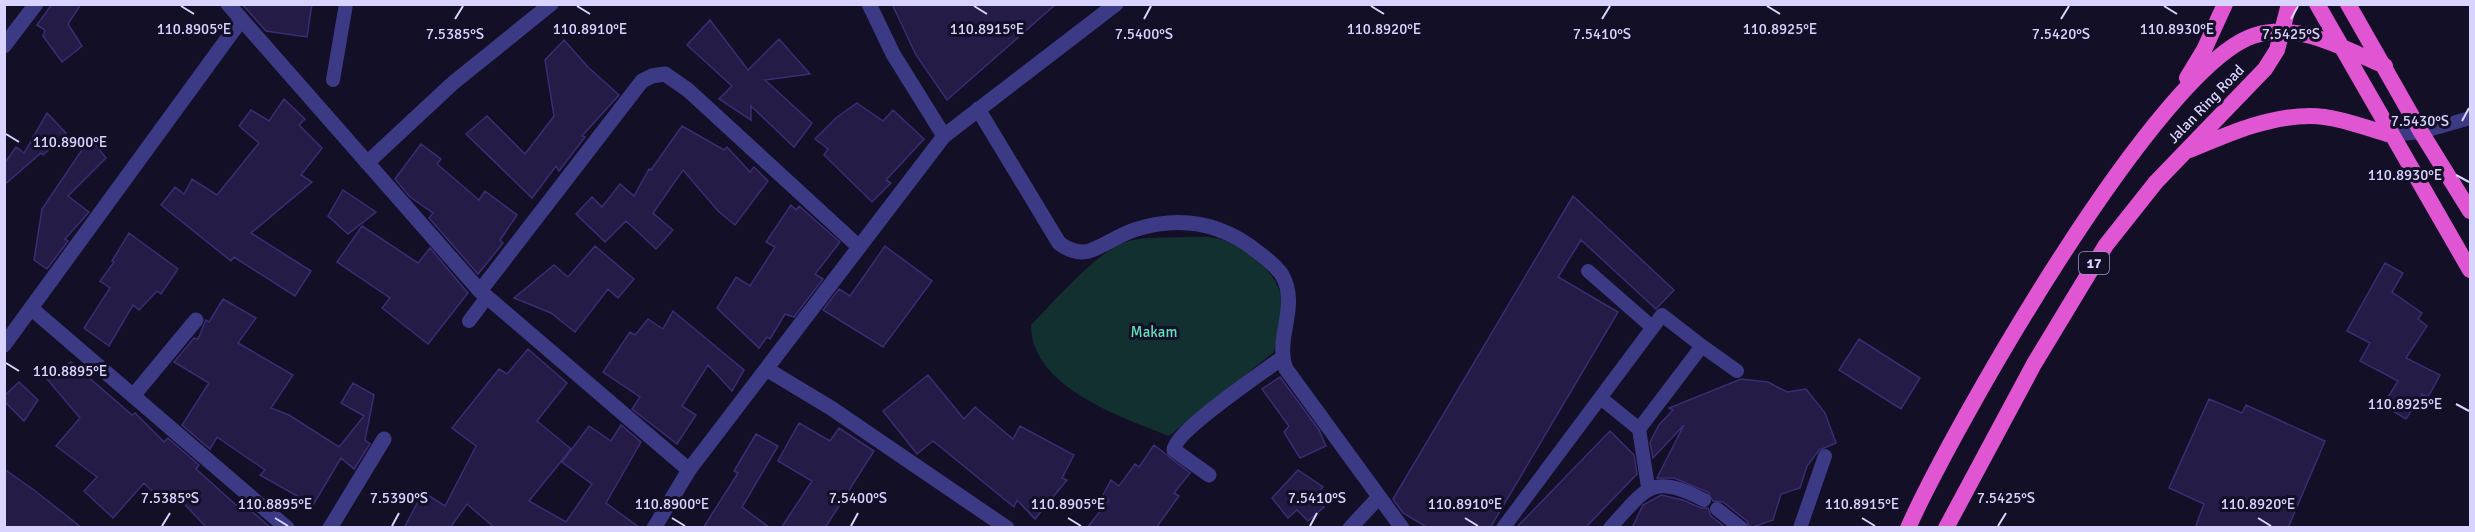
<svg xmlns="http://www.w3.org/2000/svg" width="2475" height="532" font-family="Signika,sans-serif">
	<rect width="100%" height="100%" fill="#130f26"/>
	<!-- green -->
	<path fill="#12302f" d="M 1187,237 C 1195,237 1206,236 1215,238 C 1244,244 1283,274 1282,306 C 1282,321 1277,337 1274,352 L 1169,436 C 1121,417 1031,387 1031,325 C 1053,303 1097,251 1126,242 C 1144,236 1168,238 1187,237 Z"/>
	<!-- building -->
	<path fill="#241b47" stroke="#3b2d73" stroke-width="1.5" d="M 52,4 L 81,4 L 68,24 L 82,46 L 62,62 L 43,36 L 45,30 L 37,25 Z
		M 242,4 L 312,4 L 307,37 L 266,31 Z
		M 892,4 L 1056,4 L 947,100 L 916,55 Z
		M 710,20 L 748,70 L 779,39 L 810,74 L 765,80 L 812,123 L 794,147 L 751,106 L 751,120 L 719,99 L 732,86 L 687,45 Z
		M 564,40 L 588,67 L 619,95 L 582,136 L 585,137 L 559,171 L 556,166 L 532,198 L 466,134 L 487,116 L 525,154 L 554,116 L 545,60 Z
		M 284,99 L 305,119 L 299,125 L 322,148 L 301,175 L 312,182 L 251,233 L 311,271 L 295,296 L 234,257 L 231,261 L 161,205 L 175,187 L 184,194 L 192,179 L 217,195 L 259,143 L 239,126 L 251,110 L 269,121 Z
		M 857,103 L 883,121 L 893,110 L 924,139 L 886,180 L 891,183 L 872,202 L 824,155 L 828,149 L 815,139 L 836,118 Z
		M 47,113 L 66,133 L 43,155 L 41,153 L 4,185 L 4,164 L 16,147 L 24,153 Z
		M 682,126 L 724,150 L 727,147 L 750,172 L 754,167 L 768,181 L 735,225 L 718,211 L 683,170 L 653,213 L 673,230 L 656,249 L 626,221 L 605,242 L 576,214 L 592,197 L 602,207 L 620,184 L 634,196 L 649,169 L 651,170 Z
		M 90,138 L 106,158 L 68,196 L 89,212 L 65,239 L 68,241 L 47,269 L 34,260 L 42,209 Z
		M 421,144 L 441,159 L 437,164 L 479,200 L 485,191 L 517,215 L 500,240 L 503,243 L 478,274 L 429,218 L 433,213 L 410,197 L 395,179 Z
		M 343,190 L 376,212 L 348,234 L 328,216 Z
		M 1573,196 L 1674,290 L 1656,309 L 1581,240 L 1558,277 L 1618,312 L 1490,528 L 1428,528 L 1403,513 L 1393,499 Z
		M 791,205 L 796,210 L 799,206 L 840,242 L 815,274 L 823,279 L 794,317 L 785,314 L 770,339 L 767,337 L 759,348 L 717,308 L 736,277 L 750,286 L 775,247 L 766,242 Z
		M 362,226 L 418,263 L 430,248 L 468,293 L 428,344 L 382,308 L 390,298 L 337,262 Z
		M 129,233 L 178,269 L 161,294 L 157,291 L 139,310 L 133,305 L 109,346 L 84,328 L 110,288 L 100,281 L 114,262 L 112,261 Z
		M 595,246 L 634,279 L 618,298 L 608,289 L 575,332 L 551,313 L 514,298 L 554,265 L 568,277 Z
		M 885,246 L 932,281 L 883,347 L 823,310 L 839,289 L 850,296 Z
		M 2385,263 L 2403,273 L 2392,292 L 2422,313 L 2418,319 L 2427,326 L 2406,358 L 2440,375 L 2428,397 L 2422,394 L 2406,419 L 2383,405 L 2398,381 L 2360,361 L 2370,343 L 2347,331 Z
		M 223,299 L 256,318 L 238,343 L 293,375 L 271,408 L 289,415 L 339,447 L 364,416 L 341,403 L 353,383 L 374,395 L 365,440 L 370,444 L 354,469 L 341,458 L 313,505 L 260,475 L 265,470 L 217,437 L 210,449 L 182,425 L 209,383 L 174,362 L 194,338 L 198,339 L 206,320 L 209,322 Z
		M 673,311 L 744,370 L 732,391 L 708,365 L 682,406 L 696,415 L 677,444 L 632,409 L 640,397 L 603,372 L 630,332 L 635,335 L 648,319 L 663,329 Z
		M 1859,339 L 1920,378 L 1901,409 L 1839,370 Z
		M 528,349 L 567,383 L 537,421 L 571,449 L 529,501 L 566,522 L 592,484 L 562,462 L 589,426 L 611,441 L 621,425 L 641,442 L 606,503 L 640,528 L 495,528 L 467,504 L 450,528 L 404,528 L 423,492 L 445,506 L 476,446 L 452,428 L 499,369 L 507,374 Z
		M 71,362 L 132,415 L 135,413 L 164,442 L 168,438 L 199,465 L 196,469 L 236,505 L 240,501 L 271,528 L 207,528 L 173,492 L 164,503 L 144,483 L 113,518 L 84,491 L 97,477 L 56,446 L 80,418 L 47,379 Z
		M 928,375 L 964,419 L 975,407 L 1013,439 L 1020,426 L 1074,455 L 1062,478 L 1067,480 L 1035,519 L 1017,500 L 1014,507 L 933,441 L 917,454 L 883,411 Z
		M 1280,377 L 1319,430 L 1326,446 L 1300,458 L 1284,432 L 1289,426 L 1262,389 Z
		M 1741,379 L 1768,382 L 1787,392 L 1806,389 L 1825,413 L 1836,443 L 1819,450 L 1807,466 L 1800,488 L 1781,494 L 1773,520 L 1750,528 L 1747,521 L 1723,502 L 1713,501 L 1708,492 L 1674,478 L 1657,478 L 1684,425 L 1653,458 L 1650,442 L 1659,425 L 1673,410 L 1669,408 Z
		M 19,382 L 38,400 L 24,421 L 4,401 L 4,396 Z
		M 2209,399 L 2242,413 L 2246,405 L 2325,441 L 2288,528 L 2195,528 L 2204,504 L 2169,488 Z
		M 799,423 L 830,441 L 839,428 L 874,451 L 825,528 L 781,528 L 812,481 L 778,461 Z
		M 1610,431 L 1634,455 L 1637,474 L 1585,528 L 1516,528 Z
		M 756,434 L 778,446 L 742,507 L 770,528 L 703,528 L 738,473 L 734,471 Z
		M 1154,445 L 1190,473 L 1174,493 L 1179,496 L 1156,528 L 1087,528 L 1109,500 L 1103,495 L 1111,480 L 1119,486 L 1135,464 L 1139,467 Z
		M 4,469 L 34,490 L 82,528 L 4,528 Z
		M 1298,470 L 1323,487 L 1315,497 L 1324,507 L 1308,521 L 1297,510 L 1288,518 L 1272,498 Z
		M 1661,495 L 1683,500 L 1701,508 L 1708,508 L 1711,516 L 1726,528 L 1632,528 L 1643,505 Z"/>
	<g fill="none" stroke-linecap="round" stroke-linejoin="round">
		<!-- service -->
		<path stroke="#3d3a85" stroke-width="14" d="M 333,80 L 346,4
			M 2391,135 L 2421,132 L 2470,118
			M 1588,271 L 1652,327
			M 469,321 L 487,297
			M 1702,346 L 1737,371
			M 1602,399 L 1639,429
			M 1717,509 L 1741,528
			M 1503,528 L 1662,315 L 1702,346 L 1639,429 L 1648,487
			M 1610,528 C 1646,489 1651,472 1704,500
			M 1800,528 L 1825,456"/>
		<!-- minor -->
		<path stroke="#3d3a85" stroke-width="15" d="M 228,4 L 480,291 L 689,470
			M 869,4 L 893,54 L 944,136
			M 4,46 L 36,4
			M 978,109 L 1059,243 C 1068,250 1077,254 1089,251 C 1104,246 1119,235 1134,230 C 1180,215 1222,223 1259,253 C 1267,259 1277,267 1282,275 C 1300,306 1274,338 1286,369 L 1402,528
			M 367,163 L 453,83 L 551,4
			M 480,291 L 642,81 L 652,76 L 665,74 L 688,90 L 859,247
			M 32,309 L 287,528
			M 4,345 L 241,20
			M 768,370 L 831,408 L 1007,528
			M 133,396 L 196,320
			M 1209,475 L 1174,450 C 1174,432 1263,372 1282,358
			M 330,528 L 384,439
			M 654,528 L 689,470 L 944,136 L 1116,4
			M 1350,528 L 1378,498"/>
		<!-- trunk -->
		<path stroke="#e055d1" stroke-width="16" d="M 2317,4 L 2470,270
			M 2348,4 L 2421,132 L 2470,211
			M 2187,78 L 2204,50 L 2225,4
			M 2190,150 C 2228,134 2268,116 2310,116 C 2337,116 2366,128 2391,135
			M 1908,528 C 1952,429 2160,62 2256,35 C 2300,22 2344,49 2385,66
			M 1946,528 L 2034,364 L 2106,245 L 2156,182 L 2265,69 L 2277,50 L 2289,4"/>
	</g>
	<!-- ticks -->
	<path fill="none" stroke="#d9d4ff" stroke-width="2" d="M 181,6 L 194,14M 577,6 L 590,14M 974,6 L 987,14M 1371,6 L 1384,14M 1767,6 L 1780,14M 2164,6 L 2177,14M 455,19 L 463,6M 1144,19 L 1151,6M 1602,19 L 1610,6M 2061,19 L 2069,6M 2291,19 L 2298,6M 2462,121 L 2469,108M 6,134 L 19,142M 2456,175 L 2469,182M 6,363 L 19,371M 2456,404 L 2469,411M 275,518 L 288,526M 672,518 L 685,526M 1068,518 L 1081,526M 1465,518 L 1478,526M 1862,518 L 1875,526M 2258,518 L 2271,526M 162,526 L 170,513M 392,526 L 399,513M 851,526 L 858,513M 1310,526 L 1317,513M 1998,526 L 2006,513"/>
	<g text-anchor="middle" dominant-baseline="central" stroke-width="6" stroke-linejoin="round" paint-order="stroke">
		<!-- shield labels -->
		<rect fill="#130f26" stroke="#9e99be" stroke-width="1.5" x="2079" y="252" width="30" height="22" rx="4.5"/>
		<g font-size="14" font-weight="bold" fill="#d9d4ff">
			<text x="2094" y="263">17</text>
		</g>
		<!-- street labels -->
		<g font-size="15" fill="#d9d4ff" stroke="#130f26">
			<text transform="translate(2206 104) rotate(-46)">Jalan Ring Road</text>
		</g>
		<!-- park labels -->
		<g font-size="15" fill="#5fe0c0" stroke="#130f26">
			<text x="1154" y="332">Makam</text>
		</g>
	</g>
	<g font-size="15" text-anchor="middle" fill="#d9d4ff" stroke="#130f26" stroke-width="6" stroke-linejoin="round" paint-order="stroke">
		<text x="194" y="34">110.8905°E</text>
		<text x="590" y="34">110.8910°E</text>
		<text x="987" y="34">110.8915°E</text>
		<text x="1384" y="34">110.8920°E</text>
		<text x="1780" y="34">110.8925°E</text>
		<text x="2177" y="34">110.8930°E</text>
		<text x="455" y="39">7.5385°S</text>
		<text x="1144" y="39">7.5400°S</text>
		<text x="1602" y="39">7.5410°S</text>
		<text x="2061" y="39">7.5420°S</text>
		<text x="2291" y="39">7.5425°S</text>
		<text x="2420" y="126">7.5430°S</text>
		<text x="70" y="147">110.8900°E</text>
		<text x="2405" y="180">110.8930°E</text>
		<text x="70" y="376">110.8895°E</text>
		<text x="2405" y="409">110.8925°E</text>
		<text x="170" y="503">7.5385°S</text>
		<text x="399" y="503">7.5390°S</text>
		<text x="858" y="503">7.5400°S</text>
		<text x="1317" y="503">7.5410°S</text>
		<text x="2006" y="503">7.5425°S</text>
		<text x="275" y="509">110.8895°E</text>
		<text x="672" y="509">110.8900°E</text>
		<text x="1068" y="509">110.8905°E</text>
		<text x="1465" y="509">110.8910°E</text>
		<text x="1862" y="509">110.8915°E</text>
		<text x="2258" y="509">110.8920°E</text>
	</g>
	<!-- border -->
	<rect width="2475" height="532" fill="none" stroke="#d9d4ff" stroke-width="12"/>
</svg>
